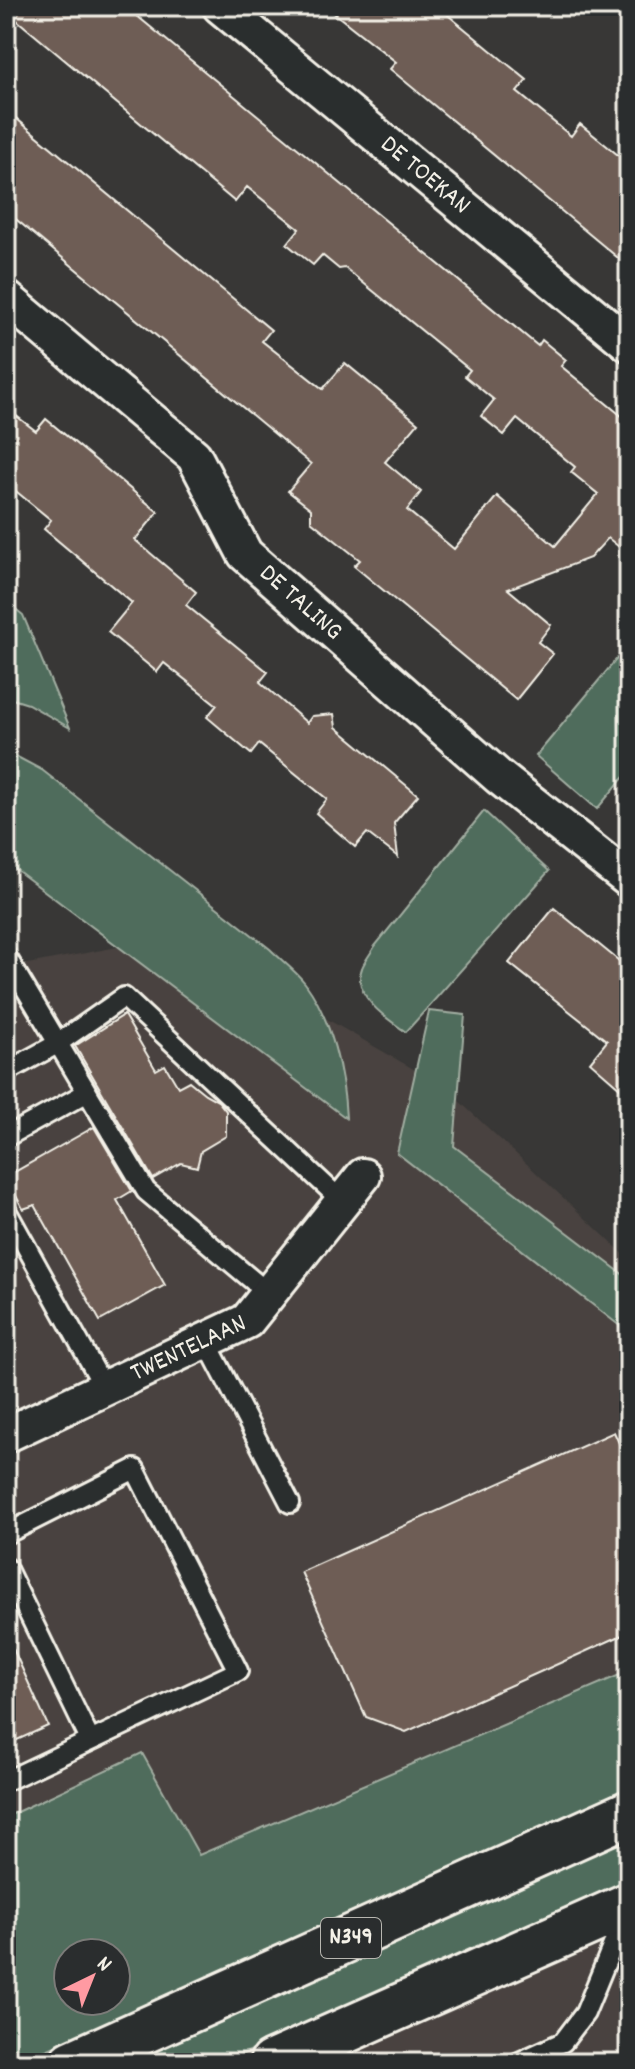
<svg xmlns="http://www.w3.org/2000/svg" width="635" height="2069" font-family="Dekko,sans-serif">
	<rect width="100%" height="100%" fill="#383736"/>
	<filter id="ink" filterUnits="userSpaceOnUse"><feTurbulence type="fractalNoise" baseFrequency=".0125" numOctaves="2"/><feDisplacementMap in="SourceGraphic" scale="16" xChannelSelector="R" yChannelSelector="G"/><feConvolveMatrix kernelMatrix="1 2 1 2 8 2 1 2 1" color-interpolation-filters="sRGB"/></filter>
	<g filter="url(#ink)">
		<!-- built -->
		<path fill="#48423f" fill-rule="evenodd" d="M 181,935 L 443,1086 L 629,1259 L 629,2063 L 6,2063 L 6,968 ZM 68,1953 L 116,1953 L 116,2001 L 68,2001 Z"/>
		<!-- green -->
		<path fill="#506c5c" stroke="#a2aea2" stroke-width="2" fill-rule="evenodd" d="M 6,601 L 23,615 L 70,728 L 28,704 L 6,697 Z
			M 629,644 L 629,771 L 597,809 L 536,756 Z
			M 6,751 L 42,770 L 270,949 C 281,960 296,971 305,983 C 332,1019 344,1075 346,1118 L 6,862 Z
			M 484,811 L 549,871 L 406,1032 C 387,1019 351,995 362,968 C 365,960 371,953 375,946 Z
			M 429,1011 L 465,1015 L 454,1146 L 629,1279 L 629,1333 L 397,1153 Z
			M 629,1671 L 629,1790 L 17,2063 L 6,2063 L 6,1817 L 142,1753 L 199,1855 ZM 68,1953 L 116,1953 L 116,2001 L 68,2001 Z
			M 629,1835 L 629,1881 L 223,2063 L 129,2063 L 512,1885 Z"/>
		<!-- building -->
		<path fill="#6e5d55" stroke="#f4f1e8" stroke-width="2" d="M 6,6 L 125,6 L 538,346 L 542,340 L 566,360 L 561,366 L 629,422 L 629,555 L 608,538 L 590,558 L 508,589 L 551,625 L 538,642 L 553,654 L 516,700 L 354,566 L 360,560 L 311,521 L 311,509 L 288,491 L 311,464 L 6,211 L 6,110 L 271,330 L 262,341 L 323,389 L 345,363 L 418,423 L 385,462 L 421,492 L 407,510 L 454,549 L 497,496 L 555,546 L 598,494 L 571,472 L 575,467 L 517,419 L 504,435 L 481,416 L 494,400 L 465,376 L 470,370 L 345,268 L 339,269 L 322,255 L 313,265 L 287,244 L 299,229 L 247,187 L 235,202 L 6,11 Z
			M 325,6 L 437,6 L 527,80 L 517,92 L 571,136 L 580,124 L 629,164 L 629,267 L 390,69 L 396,62 Z
			M 6,408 L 36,431 L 46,419 L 158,512 L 135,540 L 196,592 L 186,605 L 268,672 L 260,682 L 307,723 L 312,716 L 334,714 L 336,727 L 418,795 L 394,823 L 398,857 L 367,833 L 355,847 L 316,813 L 327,799 L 259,744 L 251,754 L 207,717 L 217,705 L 164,663 L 157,672 L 108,632 L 132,603 L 44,529 L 51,520 L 6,483 Z
			M 554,908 L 629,969 L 629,1096 L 590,1062 L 607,1041 L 509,963 Z
			M 124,1015 L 156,1070 L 165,1065 L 178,1087 L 189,1081 L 205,1094 L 218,1101 L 226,1111 L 226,1136 L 201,1151 L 197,1167 L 181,1163 L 153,1179 L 75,1046 Z
			M 94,1127 L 132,1191 L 117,1200 L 165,1285 L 100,1321 L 35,1205 L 23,1209 L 6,1177 Z
			M 614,1432 L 629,1465 L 629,1632 L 406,1732 L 366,1717 L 301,1572 Z
			M 6,1633 L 48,1726 L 6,1745 Z"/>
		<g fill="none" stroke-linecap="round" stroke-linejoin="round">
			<!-- service casing -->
			<g stroke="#f4f1e8" stroke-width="24">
				<path id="service" d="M 6,956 L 146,1191 L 269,1294
					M 6,1072 L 57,1044 L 124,997 L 343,1202
					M 6,1137 L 86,1093
					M 6,1210 L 105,1389
					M 206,1341 L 290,1503
					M 6,1534 L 135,1469 L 238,1671 L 6,1781
					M 6,1567 L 90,1740
					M 517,2063 L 563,2042 L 585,2013 L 626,1913"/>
			</g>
			<!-- minor casing -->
			<g stroke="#f4f1e8" stroke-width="40">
				<g id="minor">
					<path id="s1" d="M 220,6 L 629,344"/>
					<path id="s2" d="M 6,298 L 194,456 L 245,554 L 499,777 L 629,880"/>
					<path id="s3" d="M 6,1435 L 247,1321 L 363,1176"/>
				</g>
			</g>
			<!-- primary casing -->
			<g stroke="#f4f1e8" stroke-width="50">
				<path id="primary" d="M 72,2063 L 629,1813
					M 272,2063 L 629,1905"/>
			</g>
			<!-- service -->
			<use href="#service" stroke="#2a2d2e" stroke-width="18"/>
			<!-- minor -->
			<use href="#minor" stroke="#2a2d2e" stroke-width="34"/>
			<!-- primary -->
			<use href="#primary" stroke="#2a2d2e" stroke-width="44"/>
		</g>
	</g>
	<g text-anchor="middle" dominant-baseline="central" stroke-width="8" stroke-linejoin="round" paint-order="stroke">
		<!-- shield labels -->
		<rect fill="#2a2d2e" stroke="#b7b6b0" stroke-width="2" x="321" y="1918" width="60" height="40" rx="6"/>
		<g font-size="24" font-weight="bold" fill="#f4f1e8">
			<text x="351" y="1938">N349</text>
		</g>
		<!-- street labels -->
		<g font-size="26" fill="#f4f1e8" stroke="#2a2d2e">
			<text stroke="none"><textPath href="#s1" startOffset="266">DE TOEKAN</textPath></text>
			<text stroke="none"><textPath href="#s2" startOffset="430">DE TALING</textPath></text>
			<text stroke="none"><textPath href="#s3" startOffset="202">TWENTELAAN</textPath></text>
		</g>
	</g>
	<!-- margin -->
	<rect width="635" height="2069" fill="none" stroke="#2a2d2e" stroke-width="32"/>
	<rect x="16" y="16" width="603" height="2037" fill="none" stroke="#f4f1e8" stroke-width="3" filter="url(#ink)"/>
	<!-- north arrow -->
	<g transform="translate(92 1977) rotate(43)"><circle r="38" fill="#2a2d2e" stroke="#7b7b78" stroke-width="2"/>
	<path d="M0-6L14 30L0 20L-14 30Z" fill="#ff9aa2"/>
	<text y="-12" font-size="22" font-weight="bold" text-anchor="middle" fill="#f4f1e8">N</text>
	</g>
</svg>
